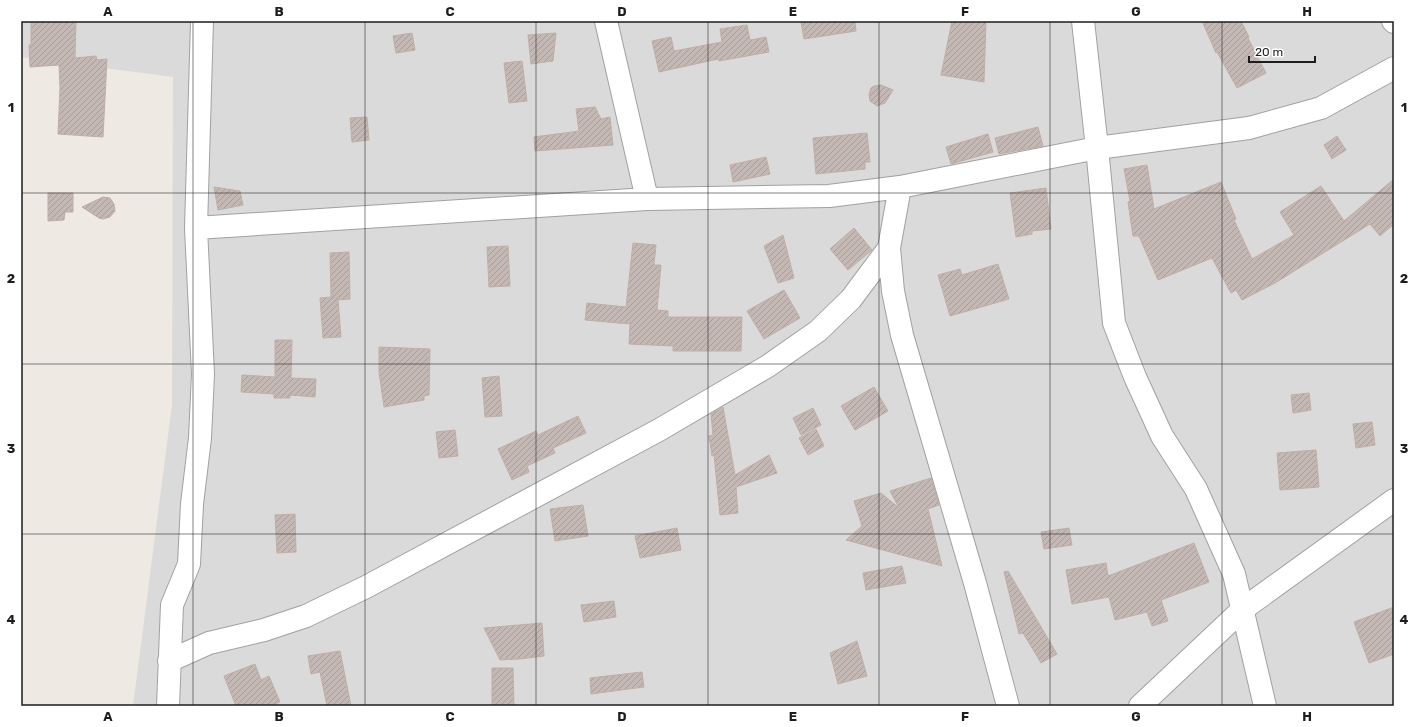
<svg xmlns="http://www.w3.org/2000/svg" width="1415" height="727" font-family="Rubik,sans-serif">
	<defs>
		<pattern id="building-hatch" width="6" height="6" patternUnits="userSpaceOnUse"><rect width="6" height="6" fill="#c3b8b3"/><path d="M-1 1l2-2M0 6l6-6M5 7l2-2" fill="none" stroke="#a79e9a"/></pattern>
	</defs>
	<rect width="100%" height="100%" fill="#eee9e3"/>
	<!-- residential -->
	<path fill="#dbdada" d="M 21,21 L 1394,21 L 1394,706 L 133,706 L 172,405 L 173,77 L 21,57 Z"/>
	<!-- building -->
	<path fill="url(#building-hatch)" stroke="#c0aea6" d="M 31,21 L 76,21 L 75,58 L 96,56 L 97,60 L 107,59 L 103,137 L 58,134 L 60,88 L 59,65 L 30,67 L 29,45 L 31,44 Z
		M 801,21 L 855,21 L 856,31 L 804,39 Z
		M 952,21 L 986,21 L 984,82 L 941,75 Z
		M 1202,21 L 1241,21 L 1249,37 L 1248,38 L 1266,73 L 1237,88 L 1217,52 L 1216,53 Z
		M 747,25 L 750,40 L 766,37 L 769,52 L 719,61 L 718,59 L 659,72 L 652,41 L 671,37 L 674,51 L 722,42 L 720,29 Z
		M 412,33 L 415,50 L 396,53 L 393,36 Z
		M 556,33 L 553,61 L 531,64 L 528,35 Z
		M 522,61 L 527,101 L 509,103 L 504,63 Z
		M 881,85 L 893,90 L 885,103 L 877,106 L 870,101 L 869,94 L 871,88 L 874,86 Z
		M 595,107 L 601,119 L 610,117 L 613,145 L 535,151 L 534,137 L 579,131 L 576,109 Z
		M 367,117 L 369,140 L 352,142 L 350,118 Z
		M 1038,127 L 1043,146 L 999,154 L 995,138 Z
		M 867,133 L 870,162 L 865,162 L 865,169 L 816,174 L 813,138 Z
		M 988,134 L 993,152 L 951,164 L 946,147 Z
		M 1337,136 L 1346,150 L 1332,159 L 1324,145 Z
		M 766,157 L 770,174 L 733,182 L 730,165 Z
		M 1147,165 L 1154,209 L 1221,182 L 1236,219 L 1234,220 L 1252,259 L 1294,235 L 1280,212 L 1321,186 L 1344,221 L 1394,179 L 1394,224 L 1380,236 L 1370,224 L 1275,283 L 1242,300 L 1236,290 L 1231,293 L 1212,258 L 1158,280 L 1139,236 L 1133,236 L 1128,202 L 1130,201 L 1124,169 Z
		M 214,187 L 240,191 L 243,205 L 218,210 Z
		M 1046,188 L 1051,229 L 1032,231 L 1032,234 L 1016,237 L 1010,193 Z
		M 48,193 L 73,193 L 73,212 L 65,212 L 64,220 L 48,221 Z
		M 103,197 L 110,198 L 114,204 L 115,211 L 110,217 L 103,219 L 99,218 L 82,207 Z
		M 854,228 L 872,250 L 848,270 L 830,249 Z
		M 783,235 L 794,278 L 778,283 L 764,246 Z
		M 633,243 L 656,245 L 654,265 L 661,265 L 657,310 L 668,311 L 668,317 L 742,317 L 741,351 L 673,351 L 673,346 L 629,344 L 630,324 L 585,320 L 587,303 L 626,307 Z
		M 508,246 L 510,286 L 489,287 L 487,247 Z
		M 349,252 L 350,299 L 338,300 L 341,337 L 323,338 L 320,298 L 331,297 L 330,253 Z
		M 998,264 L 1009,299 L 950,316 L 938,275 L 960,269 L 962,275 Z
		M 784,290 L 800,318 L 764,339 L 747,311 Z
		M 275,340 L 292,340 L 291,378 L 316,379 L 315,397 L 290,395 L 290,398 L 274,398 L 274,394 L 241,392 L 242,375 L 275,377 Z
		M 379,347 L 430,349 L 429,395 L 424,396 L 424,400 L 384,407 L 379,372 Z
		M 499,376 L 502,416 L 485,417 L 482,378 Z
		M 874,387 L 888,411 L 855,430 L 841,406 Z
		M 1309,393 L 1311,410 L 1293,413 L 1291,395 Z
		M 723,407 L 735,475 L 769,455 L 777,473 L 736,487 L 738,513 L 720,515 L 714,455 L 712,456 L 709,436 L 713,435 L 711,414 Z
		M 813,408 L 821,425 L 801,435 L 793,418 Z
		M 578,416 L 586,433 L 553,448 L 555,453 L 527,466 L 529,472 L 512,480 L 498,449 L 536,431 L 538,435 Z
		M 1372,422 L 1375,445 L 1356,448 L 1353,424 Z
		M 816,429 L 824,446 L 808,455 L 799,438 Z
		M 455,430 L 458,456 L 439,458 L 436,432 Z
		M 1316,450 L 1319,487 L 1280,490 L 1277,453 Z
		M 931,478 L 939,505 L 928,509 L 942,566 L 846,540 L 862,526 L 854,501 L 881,493 L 899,508 L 890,491 Z
		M 583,505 L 588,536 L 555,541 L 550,509 Z
		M 295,514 L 296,552 L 277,553 L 275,515 Z
		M 677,528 L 681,550 L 640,558 L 635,536 Z
		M 1069,528 L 1072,545 L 1044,549 L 1041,532 Z
		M 1194,543 L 1209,582 L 1161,600 L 1168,621 L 1152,626 L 1147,612 L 1115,620 L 1109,597 L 1072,604 L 1066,570 L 1106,563 L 1108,576 Z
		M 902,566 L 906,583 L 866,590 L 863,573 Z
		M 1008,571 L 1057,654 L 1041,663 L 1023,633 L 1019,634 L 1004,572 Z
		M 614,601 L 616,617 L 584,622 L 581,605 Z
		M 1394,607 L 1394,654 L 1369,663 L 1354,622 Z
		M 542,623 L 544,656 L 519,659 L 500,660 L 484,628 Z
		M 857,641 L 867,676 L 838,684 L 830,653 Z
		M 340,651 L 351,706 L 327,706 L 320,672 L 311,674 L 308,656 Z
		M 255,664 L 261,680 L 269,676 L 280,702 L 270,706 L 236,706 L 224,676 Z
		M 492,668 L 513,668 L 514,706 L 492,706 Z
		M 642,672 L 644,687 L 591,694 L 590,678 Z"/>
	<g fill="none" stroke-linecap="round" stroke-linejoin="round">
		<!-- minor casing -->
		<g stroke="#a1a1a1" stroke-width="24">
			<path id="minor" d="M 606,21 L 647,199
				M 1083,21 L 1097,148 L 1114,323 L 1135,377 L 1162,436 L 1196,489 L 1234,574 L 1265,706
				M 1393,21 L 1394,22
				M 900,187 L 889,248 L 893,291 L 902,335 L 975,583 L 1008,706
				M 196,228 L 647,199 L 829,196 L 900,187 L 1097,148 L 1249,128 L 1321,108 L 1394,68
				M 169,661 L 209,643 L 264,630 L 306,616 L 366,587 L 659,430 L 768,366 L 818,331 L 851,299 L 889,248
				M 168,706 L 172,605 L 189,564 L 192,504 L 200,438 L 203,374 L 196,228 L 202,21
				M 1140,706 L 1243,609 L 1394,500"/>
		</g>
		<!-- minor -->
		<use href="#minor" stroke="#fff" stroke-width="22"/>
	</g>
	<!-- grid -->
	<path fill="none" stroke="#1d1d1d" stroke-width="1" stroke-opacity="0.55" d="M 193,21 L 193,706M 365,21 L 365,706M 536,21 L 536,706M 708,21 L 708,706M 879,21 L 879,706M 1050,21 L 1050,706M 1222,21 L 1222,706M 21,193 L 1394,193M 21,364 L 1394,364M 21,534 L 1394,534"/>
	<!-- border -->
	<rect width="1415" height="727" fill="none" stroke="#ffffff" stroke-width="44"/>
	<!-- scale -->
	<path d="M1249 56v6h66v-6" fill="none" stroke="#1d1d1d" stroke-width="2"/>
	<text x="1255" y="56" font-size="12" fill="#1d1d1d" stroke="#ffffff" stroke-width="3" paint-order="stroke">20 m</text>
	<rect x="22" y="22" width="1371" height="683" fill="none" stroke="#1d1d1d" stroke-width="1.5"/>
	<g font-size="13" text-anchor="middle" font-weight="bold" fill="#1d1d1d">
		<text x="108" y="16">A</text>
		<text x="279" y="16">B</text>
		<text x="450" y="16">C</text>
		<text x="622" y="16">D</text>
		<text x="793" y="16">E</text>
		<text x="965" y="16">F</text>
		<text x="1136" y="16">G</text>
		<text x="1307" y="16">H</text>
		<text x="11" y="112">1</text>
		<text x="1404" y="112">1</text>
		<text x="11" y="283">2</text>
		<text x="1404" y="283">2</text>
		<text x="11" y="453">3</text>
		<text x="1404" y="453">3</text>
		<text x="11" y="624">4</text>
		<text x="1404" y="624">4</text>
		<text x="108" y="721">A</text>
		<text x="279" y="721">B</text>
		<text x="450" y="721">C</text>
		<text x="622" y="721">D</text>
		<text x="793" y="721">E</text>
		<text x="965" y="721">F</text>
		<text x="1136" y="721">G</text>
		<text x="1307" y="721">H</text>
	</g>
</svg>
